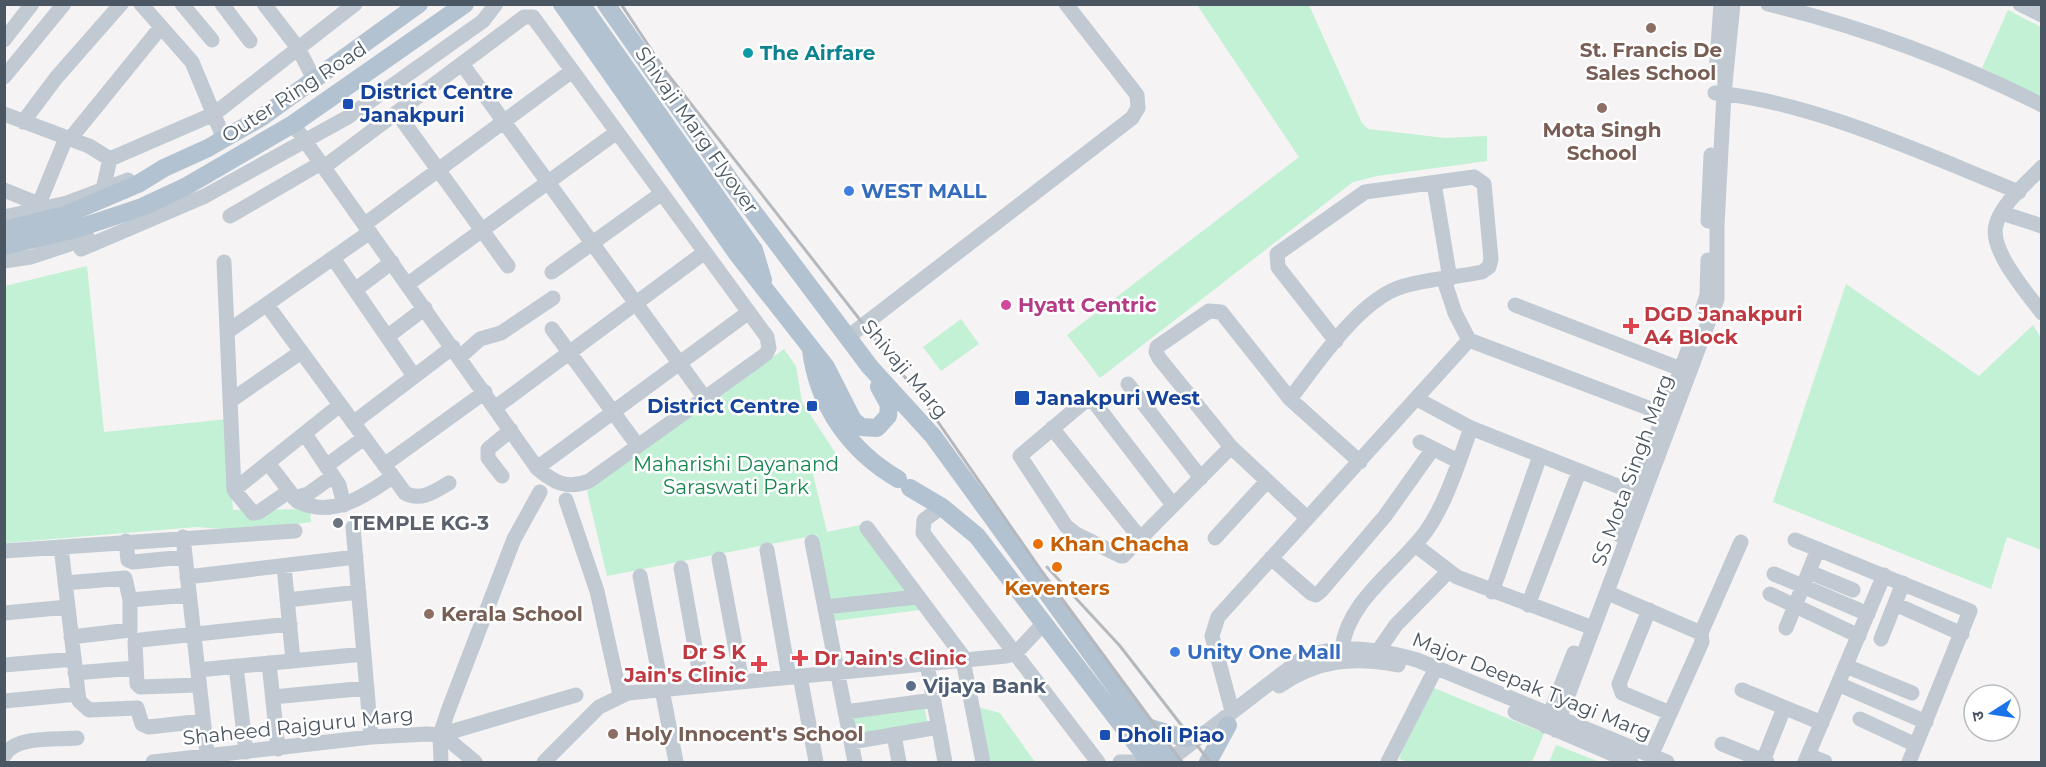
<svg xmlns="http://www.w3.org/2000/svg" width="2046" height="767" font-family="Montserrat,'Noto Sans Devanagari',sans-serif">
	<rect width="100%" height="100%" fill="#f5f3f3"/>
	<!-- green -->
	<path fill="#c3f1d5" d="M 1197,5 L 1309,5 L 1362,123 L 1368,129 L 1445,138 L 1487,136 L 1487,161 L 1377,176 L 1353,182 L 1100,378 L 1067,335 L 1299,157 Z
		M 2008,10 L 2041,27 L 2041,98 L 1982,68 Z
		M 87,266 L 104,432 L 227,419 L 233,510 L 310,509 L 311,522 L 249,531 L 197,527 L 5,543 L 5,286 Z
		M 1846,284 L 1979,376 L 2033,325 L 2041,338 L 2041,550 L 2007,537 L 1991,589 L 1773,502 Z
		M 961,319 L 979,344 L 941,371 L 923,347 Z
		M 784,349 L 796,366 L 802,402 L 836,454 L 812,470 L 827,532 L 860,525 L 920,610 L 834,621 L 817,535 L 607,576 L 587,491 Z
		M 1429,686 L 1544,733 L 1532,762 L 1408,762 L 1399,759 Z
		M 924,705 L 928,726 L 856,739 L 852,713 Z
		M 974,706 L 1000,713 L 1035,762 L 983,762 Z
		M 1556,745 L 1600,762 L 1549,762 Z"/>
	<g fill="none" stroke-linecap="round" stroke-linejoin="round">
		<!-- minor -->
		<path stroke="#c1cad2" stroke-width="15" d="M 141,4 L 192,62 L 224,139
			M 182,4 L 212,40
			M 222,4 L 250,41
			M 264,4 L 298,48 L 315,81
			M 1768,4 C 1862,27 1955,61 2042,105
			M 2020,4 L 2042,15
			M 4,40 L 32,4
			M 462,64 L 704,397
			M 1716,74 L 1721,4
			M 4,77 L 64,4
			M 1715,93 C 1812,101 1929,156 2019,192
			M 397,113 L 508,266
			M 4,114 L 89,146 L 110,159 L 103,189
			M 23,122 L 56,78 L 121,4
			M 293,124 L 537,468 C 553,482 567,490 589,481 L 766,354 L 769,348 L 767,337 L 533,17 L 524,17 L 324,167
			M 70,139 L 161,27
			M 110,159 L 214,114 L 355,4
			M 2042,167 C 2027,183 2001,204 1996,225 C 1989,250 2027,293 2042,313
			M 1434,183 L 1450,279
			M 4,190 L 46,207
			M 39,204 L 66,138
			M 2002,213 L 2042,226
			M 230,216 L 321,163
			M 4,217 L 67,203 L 128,180
			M 1708,221 L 1711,155
			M 365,224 L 572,71
			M 81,249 L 205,196 L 348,117 L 483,21 L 496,4
			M 333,258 L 414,376
			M 4,261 L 31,257 L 88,238
			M 224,262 L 234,490 L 253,513 L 259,512 L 288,492
			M 552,272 L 662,193
			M 1444,280 L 1455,313 L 1469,340 L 1664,414
			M 408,284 L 617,132
			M 355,290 L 392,262
			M 267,305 L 405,493 C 421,502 435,491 449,483
			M 1515,305 L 1681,369
			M 1703,307 L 1707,295 L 1708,260
			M 552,329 L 638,446
			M 227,332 L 370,232
			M 387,337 L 425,308
			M 848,337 L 1132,118 L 1138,108 L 1137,95 L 1066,4
			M 460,357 L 480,339 L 501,333 L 553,298
			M 1128,384 L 1201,478
			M 1290,399 C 1317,364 1360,298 1404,286 C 1429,279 1457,277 1482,272 L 1489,267 L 1491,259 L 1484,184 L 1474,177 L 1365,192 L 1277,254 L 1278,267 L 1336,341
			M 1417,399 L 1471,428 L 1643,496
			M 230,401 L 301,352
			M 496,407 L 705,252
			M 353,423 L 453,347
			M 1052,428 L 1140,538
			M 305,434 L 339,485 L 344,505
			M 1420,442 L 1458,461
			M 268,463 L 297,501 C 332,519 365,496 392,477
			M 384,465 L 485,392
			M 326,466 L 364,438
			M 537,468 L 749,312
			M 502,476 L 488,458 L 488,449 L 511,430
			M 234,490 L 340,405
			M 294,498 L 308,494 L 333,476
			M 566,500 L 597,591 L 620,695
			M 1173,505 L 1094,402 L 1085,401 L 1020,456 L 1066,526 L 1076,534 L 1121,556 L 1123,556 L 1231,447
			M 942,507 L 924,520 L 923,533 L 1098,762
			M 1307,518 L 1231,447 L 1159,358 L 1156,352 L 1157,347 L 1209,311 L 1221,312 L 1290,399 L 1360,462
			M 353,527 L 371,737
			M 867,528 L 962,655 L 983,762
			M 1619,535 L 1688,350
			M 183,537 L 208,762
			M 1215,538 L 1267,481
			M 1795,540 L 1970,611 L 1909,762
			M 126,541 L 128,560 L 133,562 L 185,557
			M 812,542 L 855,762
			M 1415,545 L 1457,577 L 1585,625
			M 61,547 L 79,701 L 89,710 L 137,708 L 142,724 L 149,727 L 203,721
			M 767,550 L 789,677
			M 4,551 L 295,531
			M 1271,558 L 1311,593 L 1316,595 L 1321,591 L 1385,516 L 1432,450
			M 719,559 L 742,682
			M 284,566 L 293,661
			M 681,568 L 702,686
			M 1809,572 L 1853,590
			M 1774,574 L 1868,614
			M 640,576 L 676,762
			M 187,577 L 356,557
			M 65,583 L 125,578 L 130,600 L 130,630 L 71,637
			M 1492,592 L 1540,456
			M 1608,593 L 1701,633
			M 1770,594 L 1859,636
			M 130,600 L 189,595
			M 287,600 L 359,592
			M 1895,604 L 1962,634
			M 1528,605 L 1579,472
			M 825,607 L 917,597
			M 1649,610 L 1619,684 L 1622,693 L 1670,713
			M 4,613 L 68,607
			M 1786,628 L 1818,549
			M 1881,639 L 1903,583
			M 1342,649 C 1347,600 1400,568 1427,530 C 1447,501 1459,461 1471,428
			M 1378,651 L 1396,625 L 1448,572
			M 269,663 L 278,749
			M 927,664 L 945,762
			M 4,665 L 74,659
			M 236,666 L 246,752
			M 1846,666 L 1912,693
			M 198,670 L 364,654
			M 75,673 L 135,668
			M 800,676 L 816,762
			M 1838,684 L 1926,722
			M 199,685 L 140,687 L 137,684 L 135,642 L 140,640 L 290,624
			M 1279,686 C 1317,660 1353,656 1398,665
			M 1742,690 L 1822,723
			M 273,697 L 367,688
			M 4,701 L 78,694
			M 1232,711 L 1212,636 L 1218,617 L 1469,340
			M 845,712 L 934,700
			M 1515,712 L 1631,762
			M 1860,719 L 1916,745
			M 1545,726 L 1574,653
			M 1555,730 L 1717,299 L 1717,225 L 1724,94 L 1733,4
			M 440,735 L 576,695
			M 894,735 L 899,762
			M 851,742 L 939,727
			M 1722,744 L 1767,762
			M 1808,755 L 1825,762
			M 4,756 C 14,735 57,740 77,738
			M 1651,756 L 1702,642 L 1701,633 L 1741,542
			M 1763,761 L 1784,708
			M 153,762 L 371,737 L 427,734 L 440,735 L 450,741 L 475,762
			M 441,762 L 440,735 L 448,711 L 514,539 L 540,492
			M 544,762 L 599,707 L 628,693 L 1006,656 L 1015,654 L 1043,624
			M 1120,762 L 1136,762
			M 1167,762 L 1304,657 C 1341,643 1380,649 1417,660 L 1667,762
			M 1388,762 L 1436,668
			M 1805,762 L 1884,575"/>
		<!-- major -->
		<path stroke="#b3c2d1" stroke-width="18" d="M 562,4 L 738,255 L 826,367 L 853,420 L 861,427 L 877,428 L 888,416 L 889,405 L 879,387
			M 581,4 L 754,250 L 763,280
			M 606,4 L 734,186 L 870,367 L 933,436 L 1170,762
			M 4,230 L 65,215 L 138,184 L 164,168 L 208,148 L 262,117 L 419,4
			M 4,246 L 76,229 L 142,207 L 185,187 L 293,124 L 465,4
			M 811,350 C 818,406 850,451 898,479
			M 910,488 L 942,507 L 977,536 L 1150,762
			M 1144,726 L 1184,738 L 1204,735
			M 1208,762 L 1228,725"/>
		<!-- rail -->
		<path stroke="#b5b8bd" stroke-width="3" d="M 621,4 L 666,72 L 922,399 L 1043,573 L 1182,762
			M 1047,567 L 1120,646 L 1210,762"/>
	</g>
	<!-- markers -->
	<g fill="#8d6e63" stroke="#fff" stroke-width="2">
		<circle cx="1651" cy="28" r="6"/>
		<circle cx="1602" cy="108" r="6"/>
		<circle cx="429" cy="614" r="6"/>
		<circle cx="613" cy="734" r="6"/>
	</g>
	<circle fill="#0f9aa8" stroke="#fff" stroke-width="2" cx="748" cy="53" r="6"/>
	<g fill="#1a4fb4" stroke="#fff" stroke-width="2">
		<rect x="342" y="98" width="12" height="12" rx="3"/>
		<rect x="1014" y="390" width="16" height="16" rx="3"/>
		<rect x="806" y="400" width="12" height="12" rx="3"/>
		<rect x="1099" y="729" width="12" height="12" rx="3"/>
	</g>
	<g fill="#3f7fe0" stroke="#fff" stroke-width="2">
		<circle cx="849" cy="191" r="6"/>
		<circle cx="1175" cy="652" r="6"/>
	</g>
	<circle fill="#d1479c" stroke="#fff" stroke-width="2" cx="1006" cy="305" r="6"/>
	<g fill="#e0444e" stroke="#fff" stroke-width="2">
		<path d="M1628 317h6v6h6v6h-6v6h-6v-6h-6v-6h6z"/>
		<path d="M797 649h6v6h6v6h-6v6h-6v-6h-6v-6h6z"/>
		<path d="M756 655h6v6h6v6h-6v6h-6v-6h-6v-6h6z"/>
	</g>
	<circle fill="#6b7280" stroke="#fff" stroke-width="2" cx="338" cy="523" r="6"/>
	<g fill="#e8710a" stroke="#fff" stroke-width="2">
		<circle cx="1038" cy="544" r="6"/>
		<circle cx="1057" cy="567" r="6"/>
	</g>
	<circle fill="#5c6f8a" stroke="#fff" stroke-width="2" cx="911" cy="686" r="6"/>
	<g text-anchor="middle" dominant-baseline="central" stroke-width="5" stroke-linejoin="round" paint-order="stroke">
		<!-- education labels -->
		<g font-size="20" font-weight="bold" fill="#785e54" stroke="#fff">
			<text x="1651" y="50">St. Francis De<tspan x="1651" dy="23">Sales School</tspan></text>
			<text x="1602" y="130">Mota Singh<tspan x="1602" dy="23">School</tspan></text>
			<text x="441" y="614" text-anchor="start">Kerala School</text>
			<text x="625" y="734" text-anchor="start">Holy Innocent's School</text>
		</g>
		<!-- culture labels -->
		<g font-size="20" font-weight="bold" fill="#0d838f" stroke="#fff" text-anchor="start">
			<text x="760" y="53">The Airfare</text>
		</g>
		<!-- street labels -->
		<g font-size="20" fill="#4a5661" stroke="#fff">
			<text transform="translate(294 92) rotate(-33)">Outer Ring Road</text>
			<text transform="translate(697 130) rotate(55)">Shivaji Marg Flyover</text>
			<text transform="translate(905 369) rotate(50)">Shivaji Marg</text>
			<text transform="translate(1632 470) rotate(-70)">SS Mota Singh Marg</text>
			<text transform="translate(1532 686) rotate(22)">Major Deepak Tyagi Marg</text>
			<text transform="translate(298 726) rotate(-6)">Shaheed Rajguru Marg</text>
		</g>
		<!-- transit labels -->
		<g font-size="20" font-weight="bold" fill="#164399" stroke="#fff" text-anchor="start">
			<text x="360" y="92">District Centre<tspan x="360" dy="23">Janakpuri</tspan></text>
			<text x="1036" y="398">Janakpuri West</text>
			<text x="800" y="406" text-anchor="end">District Centre</text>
			<text x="1117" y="735">Dholi Piao</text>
		</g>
		<!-- shop labels -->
		<g font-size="20" font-weight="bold" fill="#366cbe" stroke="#fff" text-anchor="start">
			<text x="861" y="191">WEST MALL</text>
			<text x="1187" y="652">Unity One Mall</text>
		</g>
		<!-- hotel labels -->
		<g font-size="20" font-weight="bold" fill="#b23c85" stroke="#fff" text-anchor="start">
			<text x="1018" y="305">Hyatt Centric</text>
		</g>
		<!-- health labels -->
		<g font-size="20" font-weight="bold" fill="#be3a42" stroke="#fff" text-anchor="start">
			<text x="1644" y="314">DGD Janakpuri<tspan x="1644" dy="23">A4 Block</tspan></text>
			<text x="746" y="652" text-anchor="end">Dr S K<tspan x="746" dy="23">Jain's Clinic</tspan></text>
			<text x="814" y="658">Dr Jain's Clinic</text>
		</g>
		<!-- park labels -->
		<g font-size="20" fill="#17864f" stroke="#fff">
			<text x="736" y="464">Maharishi Dayanand<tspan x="736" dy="23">Saraswati Park</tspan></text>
		</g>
		<!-- worship labels -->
		<g font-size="20" font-weight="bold" fill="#5b616d" stroke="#fff" text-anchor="start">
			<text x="350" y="523">TEMPLE KG-3</text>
		</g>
		<!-- food labels -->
		<g font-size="20" font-weight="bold" fill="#c56008" stroke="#fff" text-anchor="start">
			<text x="1050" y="544">Khan Chacha</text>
			<text x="1057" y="588" text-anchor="middle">Keventers</text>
		</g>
		<!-- service labels -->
		<g font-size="20" font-weight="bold" fill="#4e5e75" stroke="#fff" text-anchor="start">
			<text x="923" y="686">Vijaya Bank</text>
		</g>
	</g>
	<!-- border -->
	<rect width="2046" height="767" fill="none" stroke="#4a5661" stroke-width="12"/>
	<!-- north arrow -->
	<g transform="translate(1992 713) rotate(258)"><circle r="28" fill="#ffffff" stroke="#b7bbc0" stroke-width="1.5"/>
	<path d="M0-4.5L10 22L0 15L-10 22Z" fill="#1a73e8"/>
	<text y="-9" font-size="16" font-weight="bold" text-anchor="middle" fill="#4a5661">उ</text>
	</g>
</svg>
